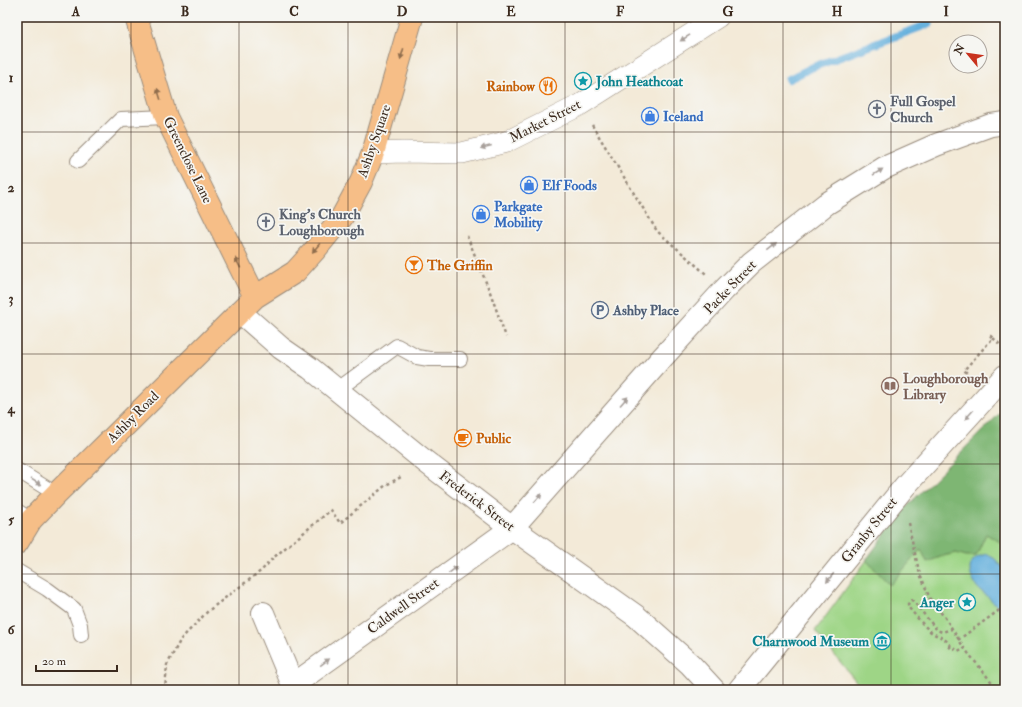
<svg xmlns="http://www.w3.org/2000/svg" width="1022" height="707" font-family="'IM FELL Double Pica',serif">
	<rect width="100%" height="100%" fill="#f6f6f2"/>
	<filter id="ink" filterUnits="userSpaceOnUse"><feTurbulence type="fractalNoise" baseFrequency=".025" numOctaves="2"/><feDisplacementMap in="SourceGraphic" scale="8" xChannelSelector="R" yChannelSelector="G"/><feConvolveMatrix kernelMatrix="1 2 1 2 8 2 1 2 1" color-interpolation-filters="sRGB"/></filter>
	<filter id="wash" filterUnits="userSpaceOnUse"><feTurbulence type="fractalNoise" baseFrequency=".012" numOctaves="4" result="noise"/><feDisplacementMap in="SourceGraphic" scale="16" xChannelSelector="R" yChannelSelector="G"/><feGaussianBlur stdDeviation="0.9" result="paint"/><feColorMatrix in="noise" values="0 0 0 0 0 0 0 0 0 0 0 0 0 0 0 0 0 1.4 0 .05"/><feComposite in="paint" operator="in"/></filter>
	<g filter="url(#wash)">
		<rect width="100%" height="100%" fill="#f3ead8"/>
		<!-- green -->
		<path fill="#9ed586" stroke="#6c8052" d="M 1005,408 L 1005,690 L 863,690 L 815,631 L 904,509 Z"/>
		<!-- forest -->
		<path fill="#7eb673" stroke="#5c7048" d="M 1005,408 L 1005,545 L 986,534 L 976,556 L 966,556 L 956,553 L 943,556 L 927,562 L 921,549 L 890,585 L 866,560 L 904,509 Z"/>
		<!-- water -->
		<path fill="#65b0dd" stroke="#506d7e" d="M 987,554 L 995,559 L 1005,570 L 1005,617 C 1001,612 998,606 993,602 C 988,596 981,592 977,587 C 966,572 967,557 987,554 Z"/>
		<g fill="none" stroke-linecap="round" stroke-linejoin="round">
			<!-- stream -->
			<path stroke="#65b0dd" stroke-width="8" d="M 789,79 L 813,67 L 929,24"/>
		</g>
	</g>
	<g filter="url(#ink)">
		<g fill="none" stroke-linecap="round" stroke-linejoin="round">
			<!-- service casing -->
			<g stroke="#978a7b" stroke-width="16">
				<path id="service" d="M 78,161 L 121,119 L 166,117
					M 337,390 L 397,346 L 417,357 L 429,359 L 460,359
					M 17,470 L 56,494
					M 17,511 L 31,520
					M 17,571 L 47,589 L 74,609 L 80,625 L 81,635"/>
			</g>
			<!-- pedestrian casing -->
			<g stroke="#978a7b" stroke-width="22">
				<path id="pedestrian" d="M 373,153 L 403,152 L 462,153 L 506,142 L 580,105 L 718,17"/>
			</g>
			<!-- minor casing -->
			<g stroke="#978a7b" stroke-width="24">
				<path id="minor" d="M 240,312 L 281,348 L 310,368 L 426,462 L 512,528 L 636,616 L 690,664 L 714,690
					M 263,613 L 295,690
					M 293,685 L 512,528 L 662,358 L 724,290 L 751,263 L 826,204 L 884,168 L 936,145 L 991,125 L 1005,123
					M 739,690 L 905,486 L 1005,376"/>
			</g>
			<!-- primary casing -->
			<g stroke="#978a7b" stroke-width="24">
				<path id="primary" d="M 136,17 L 166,117 L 255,297
					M 17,543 L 31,520 L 56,494 L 240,312 L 255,297 L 295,272 L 315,250 L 342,217 L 361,182 L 373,153 L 412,17"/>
			</g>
			<!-- path -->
			<path stroke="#978a7b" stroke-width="2.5" stroke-dasharray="3 3" stroke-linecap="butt" d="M 592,125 L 657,231 L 706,274
				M 467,236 L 490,292 L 506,337
				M 993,338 L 1005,349
				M 971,377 L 964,370 L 993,338 L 988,334
				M 908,523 L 919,571 L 930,599 L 946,619 L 964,648 L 998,690
				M 958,640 L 1005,606
				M 951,646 C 944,636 939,638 931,632 C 923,625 916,616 909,608 L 908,604 L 911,600 L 913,601 L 937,630 L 942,632 L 952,629
				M 949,648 L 951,646 L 958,651 L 964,648
				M 165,690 L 167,665 L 181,639 L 208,611 L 262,570 L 273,558 L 331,510 L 340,523 L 386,485 L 403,476"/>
			<!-- service -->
			<use href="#service" stroke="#fff" stroke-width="14"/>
			<!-- pedestrian -->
			<use href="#pedestrian" stroke="#fff" stroke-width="21"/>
			<!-- minor -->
			<use href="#minor" stroke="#fff" stroke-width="22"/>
			<!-- primary -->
			<use href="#primary" stroke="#f6be87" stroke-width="22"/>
		</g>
		<!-- one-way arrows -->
		<defs><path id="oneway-solid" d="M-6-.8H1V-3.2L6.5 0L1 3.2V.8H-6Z"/></defs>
		<g fill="#a79f9a">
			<use href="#oneway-solid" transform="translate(685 38) rotate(148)"/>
			<use href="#oneway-solid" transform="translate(486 147) rotate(165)"/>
			<use href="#oneway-solid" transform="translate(878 172) rotate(-32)"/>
			<use href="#oneway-solid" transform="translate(772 247) rotate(-38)"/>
			<use href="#oneway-solid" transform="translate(624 401) rotate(-48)"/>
			<use href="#oneway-solid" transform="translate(969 415) rotate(132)"/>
			<use href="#oneway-solid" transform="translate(36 482) rotate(32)"/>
			<use href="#oneway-solid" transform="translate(538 498) rotate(-48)"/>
			<use href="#oneway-solid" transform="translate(453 570) rotate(-36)"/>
			<use href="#oneway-solid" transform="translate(830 578) rotate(129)"/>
			<use href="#oneway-solid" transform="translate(325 662) rotate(-36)"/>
		</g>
		<g fill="#8f6d4d">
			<use href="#oneway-solid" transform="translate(402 54) rotate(106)"/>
			<use href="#oneway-solid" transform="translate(159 94) rotate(-107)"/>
			<use href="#oneway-solid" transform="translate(316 248) rotate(130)"/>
			<use href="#oneway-solid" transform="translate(238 263) rotate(-116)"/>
		</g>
	</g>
	<!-- grid -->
	<path fill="none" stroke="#3b2a1e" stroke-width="1" stroke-opacity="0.55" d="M 131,17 L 131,690M 239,17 L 239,690M 348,17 L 348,690M 457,17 L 457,690M 565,17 L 565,690M 674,17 L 674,690M 783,17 L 783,690M 891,17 L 891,690M 17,132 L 1005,132M 17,243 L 1005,243M 17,354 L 1005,354M 17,464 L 1005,464M 17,574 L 1005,574"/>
	<!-- icons -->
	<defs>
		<g id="sight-ring" transform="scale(0.9)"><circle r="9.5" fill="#f6f6f2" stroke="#0f9aa8" stroke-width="1.5"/><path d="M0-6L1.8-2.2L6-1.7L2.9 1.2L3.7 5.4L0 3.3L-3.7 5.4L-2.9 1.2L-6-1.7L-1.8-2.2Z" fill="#0f9aa8"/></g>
		<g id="restaurant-ring" transform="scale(0.9)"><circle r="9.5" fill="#f6f6f2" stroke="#e8710a" stroke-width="1.5"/><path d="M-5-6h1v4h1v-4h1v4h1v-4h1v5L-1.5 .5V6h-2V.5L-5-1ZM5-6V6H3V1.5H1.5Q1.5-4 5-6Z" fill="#e8710a"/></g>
		<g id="church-ring" transform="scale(0.9)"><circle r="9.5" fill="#f6f6f2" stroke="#6b7280" stroke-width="1.5"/><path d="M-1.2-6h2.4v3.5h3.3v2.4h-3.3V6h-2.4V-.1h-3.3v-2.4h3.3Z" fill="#6b7280"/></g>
		<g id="shop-ring" transform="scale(0.9)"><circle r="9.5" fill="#f6f6f2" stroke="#3f7fe0" stroke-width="1.5"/><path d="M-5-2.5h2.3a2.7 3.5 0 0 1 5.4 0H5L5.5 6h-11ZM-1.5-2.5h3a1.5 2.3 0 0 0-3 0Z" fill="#3f7fe0"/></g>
		<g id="bar-ring" transform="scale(0.9)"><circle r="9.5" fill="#f6f6f2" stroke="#e8710a" stroke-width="1.5"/><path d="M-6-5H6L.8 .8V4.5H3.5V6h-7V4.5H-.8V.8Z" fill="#e8710a"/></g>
		<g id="parking-ring" transform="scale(0.9)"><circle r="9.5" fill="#f6f6f2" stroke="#5c6f8a" stroke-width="1.5"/><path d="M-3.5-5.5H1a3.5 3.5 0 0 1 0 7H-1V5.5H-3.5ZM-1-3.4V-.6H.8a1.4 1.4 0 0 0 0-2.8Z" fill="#5c6f8a"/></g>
		<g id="library-ring" transform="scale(0.9)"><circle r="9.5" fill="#f6f6f2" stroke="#8d6e63" stroke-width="1.5"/><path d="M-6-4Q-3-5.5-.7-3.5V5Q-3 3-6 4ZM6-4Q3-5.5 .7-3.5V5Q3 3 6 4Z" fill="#8d6e63"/></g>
		<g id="cafe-ring" transform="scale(0.9)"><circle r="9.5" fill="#f6f6f2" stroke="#e8710a" stroke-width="1.5"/><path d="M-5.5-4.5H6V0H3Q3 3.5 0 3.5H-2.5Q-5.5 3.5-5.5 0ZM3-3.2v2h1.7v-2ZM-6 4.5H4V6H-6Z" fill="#e8710a"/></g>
		<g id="museum-ring" transform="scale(0.9)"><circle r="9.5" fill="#f6f6f2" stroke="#0f9aa8" stroke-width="1.5"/><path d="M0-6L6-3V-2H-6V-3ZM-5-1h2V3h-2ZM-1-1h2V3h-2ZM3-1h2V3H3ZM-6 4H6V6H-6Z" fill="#0f9aa8"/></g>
	</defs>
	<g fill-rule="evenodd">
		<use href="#sight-ring" x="583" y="81"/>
		<use href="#restaurant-ring" x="548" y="86"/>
		<use href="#church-ring" x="877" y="109"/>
		<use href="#shop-ring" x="650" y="116"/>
		<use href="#shop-ring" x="529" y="185"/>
		<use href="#shop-ring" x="481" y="214"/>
		<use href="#church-ring" x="266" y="222"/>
		<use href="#bar-ring" x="414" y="265"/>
		<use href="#parking-ring" x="600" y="310"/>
		<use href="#library-ring" x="890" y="386"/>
		<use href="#cafe-ring" x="463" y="438"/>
		<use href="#sight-ring" x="967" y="602"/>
		<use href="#museum-ring" x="882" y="641"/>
	</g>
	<g text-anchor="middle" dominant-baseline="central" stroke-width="3.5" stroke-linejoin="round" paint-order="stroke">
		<!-- culture labels -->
		<g font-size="14" font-weight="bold" fill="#0d838f" stroke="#f6f6f2" text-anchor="end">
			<text x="596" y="81" text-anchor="start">John Heathcoat</text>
			<text x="954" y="602">Anger</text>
			<text x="869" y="641">Charnwood Museum</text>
		</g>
		<!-- food labels -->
		<g font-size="14" font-weight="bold" fill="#c56008" stroke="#f6f6f2" text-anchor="start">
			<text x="535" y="86" text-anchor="end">Rainbow</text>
			<text x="427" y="265">The Griffin</text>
			<text x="476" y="438">Public</text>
		</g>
		<!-- worship labels -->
		<g font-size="14" font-weight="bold" fill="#5b616d" stroke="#f6f6f2" text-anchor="start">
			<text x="890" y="101">Full Gospel<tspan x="890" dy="16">Church</tspan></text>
			<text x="279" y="214">King's Church<tspan x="279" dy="16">Loughborough</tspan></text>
		</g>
		<!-- shop labels -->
		<g font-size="14" font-weight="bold" fill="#366cbe" stroke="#f6f6f2" text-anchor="start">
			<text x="663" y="116">Iceland</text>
			<text x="542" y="185">Elf Foods</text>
			<text x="494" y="206">Parkgate<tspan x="494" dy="16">Mobility</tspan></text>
		</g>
		<!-- street labels -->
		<g font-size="14" fill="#3b2a1e" stroke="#f6f6f2">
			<text transform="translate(545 121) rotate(-27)">Market Street</text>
			<text transform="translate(374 141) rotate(-71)">Ashby Square</text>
			<text transform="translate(188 160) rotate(64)">Greenclose Lane</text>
			<text transform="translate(730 287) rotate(-46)">Packe Street</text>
			<text transform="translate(133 417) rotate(-45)">Ashby Road</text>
			<text transform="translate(477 501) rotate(37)">Frederick Street</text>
			<text transform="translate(869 530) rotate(-51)">Granby Street</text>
			<text transform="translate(403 606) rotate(-36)">Caldwell Street</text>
		</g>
		<!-- service labels -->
		<g font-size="14" font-weight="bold" fill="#4e5e75" stroke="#f6f6f2" text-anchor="start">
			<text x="613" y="310">Ashby Place</text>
		</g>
		<!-- education labels -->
		<g font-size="14" font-weight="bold" fill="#785e54" stroke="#f6f6f2" text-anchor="start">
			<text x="903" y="378">Loughborough<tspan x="903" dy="16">Library</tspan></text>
		</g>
	</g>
	<!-- margin -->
	<rect width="1022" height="707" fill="none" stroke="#f6f6f2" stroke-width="44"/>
	<!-- north arrow -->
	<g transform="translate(968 54) rotate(299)"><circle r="19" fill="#f6f6f2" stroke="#aba49d"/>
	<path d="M0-3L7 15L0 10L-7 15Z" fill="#c8321e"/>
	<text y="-6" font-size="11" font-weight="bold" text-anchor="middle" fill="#3b2a1e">N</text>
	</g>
	<!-- scale -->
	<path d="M36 665v6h81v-6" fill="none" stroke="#3b2a1e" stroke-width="2"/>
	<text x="42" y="665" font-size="12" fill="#3b2a1e" stroke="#f6f6f2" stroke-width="3" paint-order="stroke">20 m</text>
	<rect x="22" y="22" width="978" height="663" fill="none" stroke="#3b2a1e" stroke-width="1.5"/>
	<g font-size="13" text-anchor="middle" font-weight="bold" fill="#3b2a1e">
		<text x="76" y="16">A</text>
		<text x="185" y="16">B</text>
		<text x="294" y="16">C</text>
		<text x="402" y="16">D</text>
		<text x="511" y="16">E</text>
		<text x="620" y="16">F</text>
		<text x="728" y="16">G</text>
		<text x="837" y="16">H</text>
		<text x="946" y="16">I</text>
		<text x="11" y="82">1</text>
		<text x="11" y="192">2</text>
		<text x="11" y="303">3</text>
		<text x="11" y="413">4</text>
		<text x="11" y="524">5</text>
		<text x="11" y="634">6</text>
	</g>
</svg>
